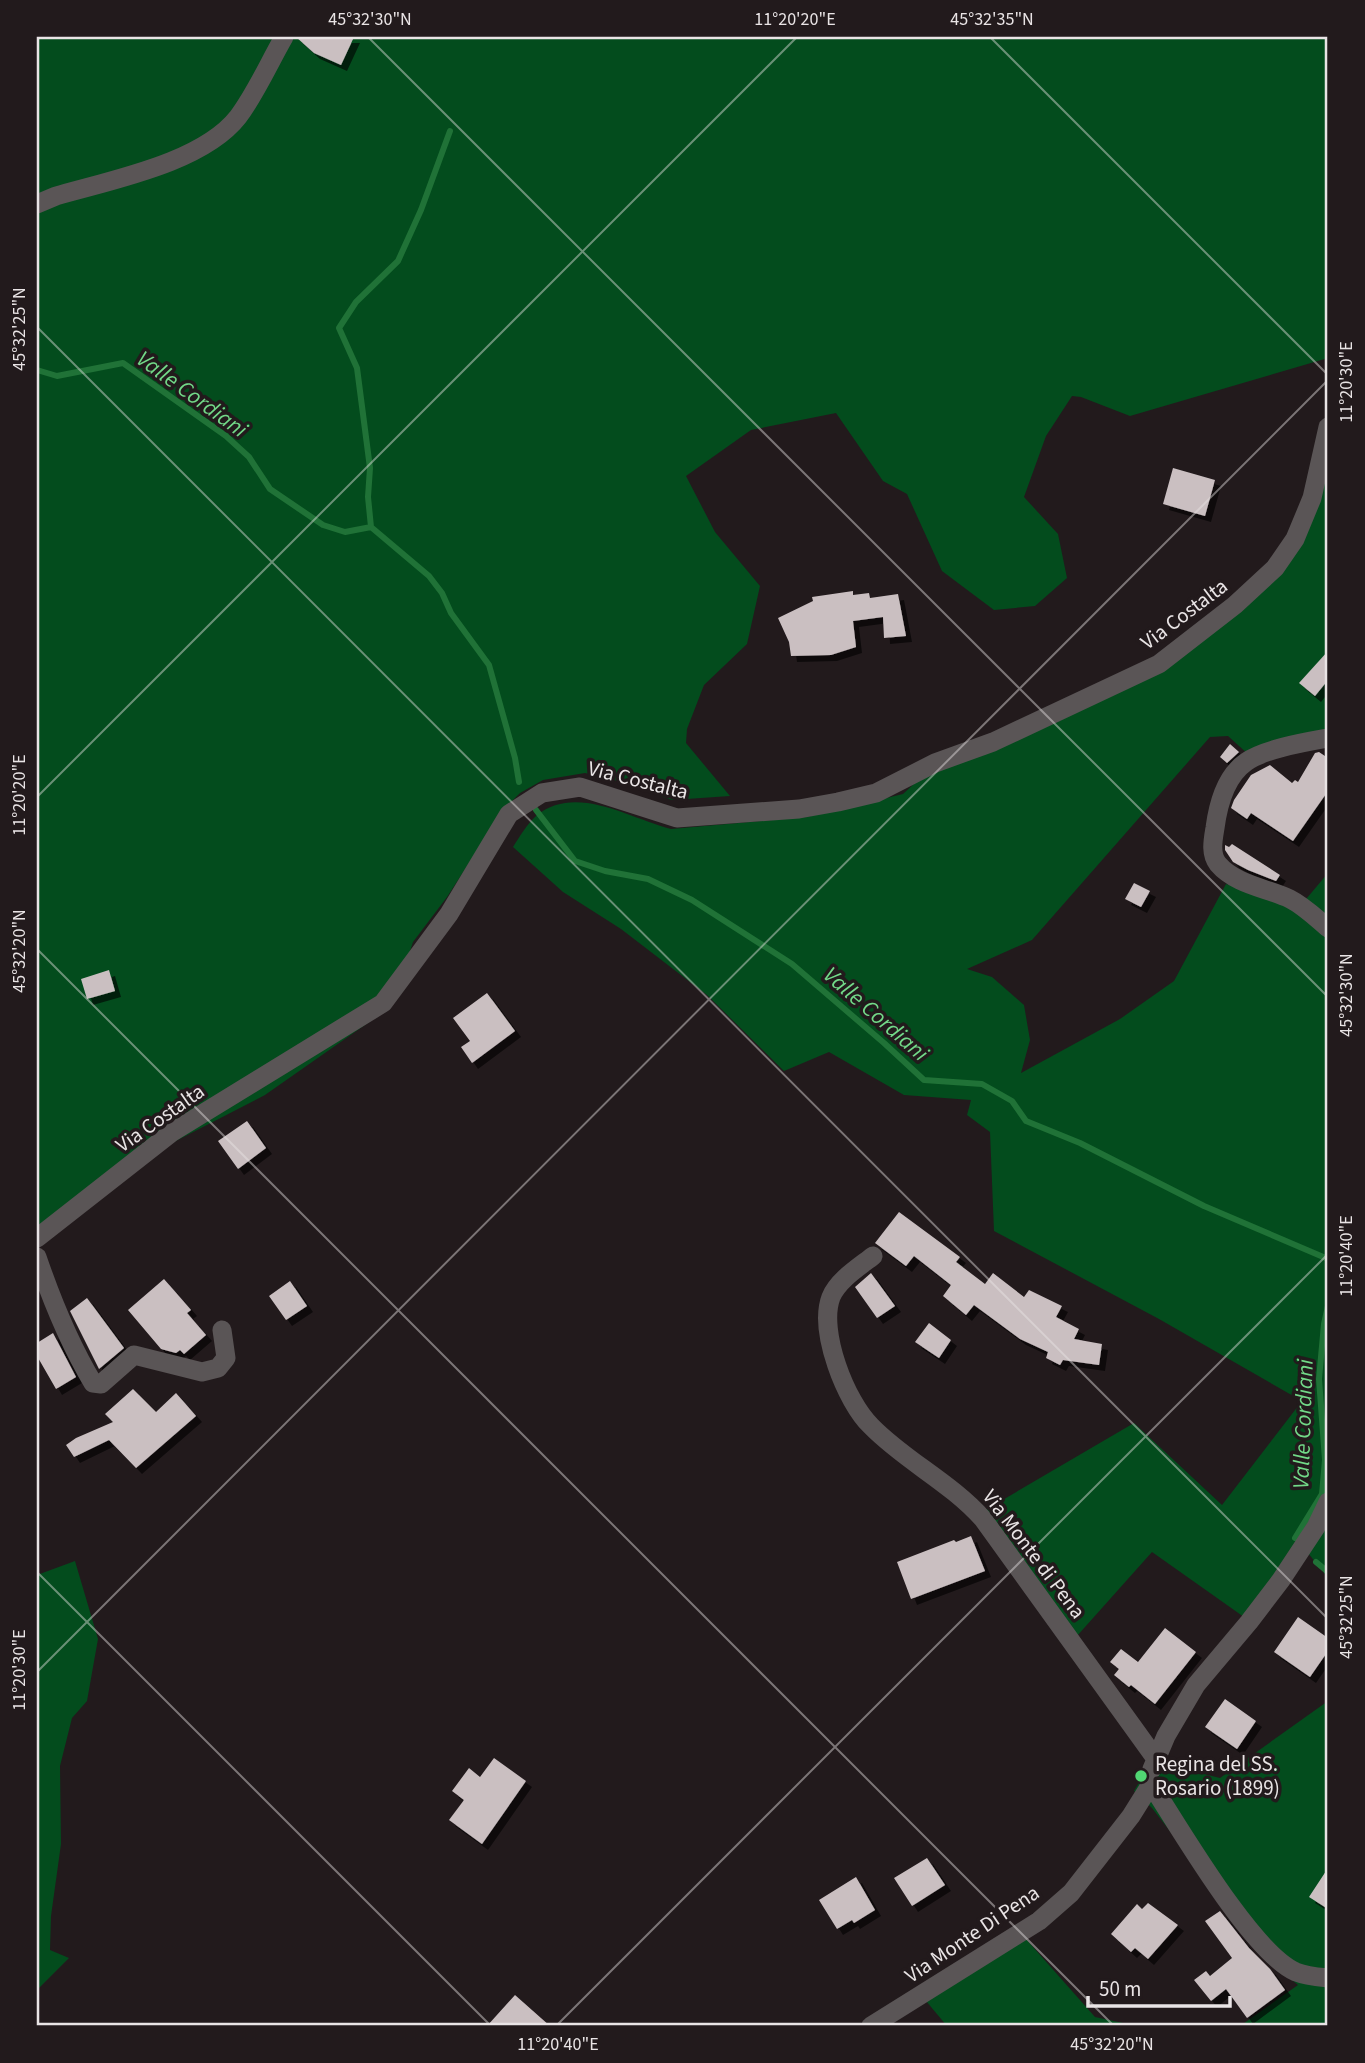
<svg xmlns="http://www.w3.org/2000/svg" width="1365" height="2063" font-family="'Source Sans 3',sans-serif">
	<defs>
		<filter id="shadow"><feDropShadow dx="6" dy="6" stdDeviation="0" flood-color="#0009"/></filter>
	</defs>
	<rect width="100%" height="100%" fill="#221a1c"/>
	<!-- green -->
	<path fill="#034c1d" d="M 37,37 L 1328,37 L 1328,358 L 1130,416 L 1081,397 L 1072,396 L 1046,436 L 1024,497 L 1058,534 L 1067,578 L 1035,606 L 994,610 L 942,571 L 907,494 L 883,481 L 836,413 L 751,430 L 686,476 L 715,532 L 760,586 L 747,644 L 704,685 L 687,729 L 686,743 L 730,796 L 672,800 L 611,779 L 585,773 L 543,780 L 520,793 L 504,809 L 447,897 L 413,942 L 392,1006 L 265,1095 L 129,1165 L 37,1242 Z
		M 1328,412 L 1328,734 L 1249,755 L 1228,736 L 1210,737 L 1032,940 L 967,969 L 992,977 L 1024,1005 L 1030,1040 L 1021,1073 L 1120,1019 L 1174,981 L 1226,884 L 1258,894 L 1296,911 L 1328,873 L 1328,1578 L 1304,1548 L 1251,1622 L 1152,1552 L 1077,1636 L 982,1512 L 1134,1423 L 1222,1505 L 1302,1401 L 1159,1319 L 994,1231 L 990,1132 L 967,1115 L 971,1100 L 904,1095 L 829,1052 L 784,1071 L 707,995 L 621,929 L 563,892 L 513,847 C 520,836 527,824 536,816 C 576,783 630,819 671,829 L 807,817 L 903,794 L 941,759 L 1081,702 L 1253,598 L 1317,480 Z
		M 75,1561 L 98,1639 L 87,1701 L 72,1718 L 60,1766 L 61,1844 L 51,1916 L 50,1950 L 69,1958 L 37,1990 L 37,1575 Z
		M 1328,1701 L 1328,2026 L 1240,2026 L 1298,1985 L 1274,1965 L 1152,1808 L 1134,1791 L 1140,1781 L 1136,1779 L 1140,1772 L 1143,1773 L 1148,1760 L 1220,1778 Z
		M 1025,1938 L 1095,2017 L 1137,2026 L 947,2026 L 926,2001 Z"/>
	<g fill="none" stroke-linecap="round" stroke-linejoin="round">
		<!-- stream -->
		<path stroke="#207237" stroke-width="6" d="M 37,370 L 57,376 L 123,363 L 226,436 L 249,457 L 270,489 L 295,506 L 323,525 L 345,532 L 371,527 L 429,576 L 442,593 L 451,613 L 489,665 L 515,758 L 519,782
			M 371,527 L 368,497 L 370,468 L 357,368 L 339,328 L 356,302 L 398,261 L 421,210 L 450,131
			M 536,810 L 575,861 L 605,871 L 648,879 L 692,900 L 792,964 L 884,1043 L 924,1080 L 982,1084 L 1012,1101 L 1026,1121 L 1080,1143 L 1204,1206 L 1328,1259
			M 1295,1538 L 1322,1494 L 1325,1460 L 1319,1379 L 1324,1324 L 1328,1306
			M 1316,1562 L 1328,1572"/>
	</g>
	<!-- building -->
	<path fill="#cabfc1" filter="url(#shadow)" d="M 296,37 L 354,37 L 341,65 L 314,53 Z
		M 1173,468 L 1215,480 L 1205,516 L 1163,504 Z
		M 853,591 L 853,595 L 869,593 L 870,598 L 898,594 L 906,636 L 884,638 L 883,617 L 853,621 L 856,647 L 831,655 L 791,656 L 789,642 L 778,618 L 813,601 L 812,597 Z
		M 1328,651 L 1328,680 L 1315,696 L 1299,683 Z
		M 1230,744 L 1239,752 L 1227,763 L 1220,757 Z
		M 1319,752 L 1328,758 L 1328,791 L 1293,841 L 1251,813 L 1247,819 L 1231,808 L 1234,800 L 1251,775 L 1270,765 L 1292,783 L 1295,780 L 1298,782 L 1315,753 Z
		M 1232,844 L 1280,875 L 1276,881 L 1248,870 L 1233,862 L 1225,850 L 1225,845 L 1229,847 Z
		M 1134,883 L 1150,891 L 1141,907 L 1125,899 Z
		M 109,970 L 115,991 L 87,999 L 81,979 Z
		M 487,993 L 515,1031 L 472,1063 L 461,1047 L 470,1041 L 453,1018 Z
		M 247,1121 L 266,1148 L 238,1169 L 218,1141 Z
		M 899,1212 L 960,1257 L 956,1262 L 985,1284 L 993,1273 L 1024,1297 L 1029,1290 L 1062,1306 L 1056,1317 L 1079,1329 L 1074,1339 L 1102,1344 L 1099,1365 L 1063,1360 L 1060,1365 L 1046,1358 L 1048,1352 L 1020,1339 L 974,1305 L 966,1315 L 943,1296 L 951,1285 L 914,1256 L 906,1266 L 875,1243 Z
		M 871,1273 L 895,1306 L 877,1318 L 855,1287 Z
		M 164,1279 L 191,1310 L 187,1313 L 206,1335 L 184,1354 L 180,1350 L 176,1353 L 161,1349 L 128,1310 Z
		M 290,1281 L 307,1306 L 286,1320 L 269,1296 Z
		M 87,1298 L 124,1348 L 99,1369 L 70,1311 Z
		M 929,1323 L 951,1340 L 939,1358 L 915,1342 Z
		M 53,1333 L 76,1377 L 56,1389 L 37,1356 L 37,1343 Z
		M 133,1389 L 156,1412 L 176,1393 L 196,1416 L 136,1468 L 109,1440 L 74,1457 L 66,1445 L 76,1438 L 113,1422 L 105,1414 Z
		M 971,1536 L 985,1571 L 911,1599 L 897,1562 L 954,1540 L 956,1542 Z
		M 1298,1617 L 1328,1638 L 1328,1651 L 1310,1677 L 1274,1652 Z
		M 1165,1628 L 1196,1652 L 1155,1704 L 1131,1685 L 1129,1687 L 1114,1675 L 1119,1669 L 1110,1662 L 1121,1649 L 1138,1662 Z
		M 1225,1699 L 1256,1721 L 1237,1749 L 1205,1727 Z
		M 494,1758 L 526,1781 L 482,1844 L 449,1820 L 464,1800 L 452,1791 L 469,1768 L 480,1777 Z
		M 927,1858 L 945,1885 L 912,1906 L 894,1878 Z
		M 1328,1868 L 1328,1909 L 1309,1897 Z
		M 856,1877 L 875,1910 L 854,1923 L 852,1920 L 837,1929 L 819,1900 Z
		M 1148,1903 L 1178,1925 L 1148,1959 L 1135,1948 L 1131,1952 L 1111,1934 L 1137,1904 L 1142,1909 Z
		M 1220,1911 L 1249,1948 L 1270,1969 L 1285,1990 L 1247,2018 L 1226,1989 L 1211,2001 L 1194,1980 L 1206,1971 L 1210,1976 L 1232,1958 L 1205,1921 Z
		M 515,1995 L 550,2026 L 487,2026 Z"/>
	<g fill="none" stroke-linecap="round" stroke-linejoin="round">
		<!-- minor -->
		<path stroke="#5a5556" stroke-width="19" d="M 37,204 L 56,196 C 111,180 202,163 238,117 C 256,93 269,63 284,37
			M 1328,738 C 1306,742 1264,749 1246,762 C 1226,776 1218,805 1215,828 C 1213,840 1210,854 1218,864 C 1236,885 1267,888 1290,899 C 1304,906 1316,918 1328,928
			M 37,1238 L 171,1133 L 383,1003 L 449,914 L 509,814 L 542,793 L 580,787 L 677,818 L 799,809 L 838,802 L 876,793 L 935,763 L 993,742 L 1159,664 L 1235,605 L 1275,568 L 1295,539 L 1312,498 L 1328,427
			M 873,1256 C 859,1267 838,1280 831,1297 C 818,1331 846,1402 871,1426 C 905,1461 950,1482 983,1519 L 1156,1759
			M 37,1257 C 52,1301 69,1343 93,1383 L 101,1384 L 134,1355 L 202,1372 L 218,1368 L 226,1358 L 222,1330
			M 1152,1769 L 1166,1736 L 1196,1685 L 1249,1622 L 1281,1580 L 1316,1527 L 1328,1502
			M 1151,1784 C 1179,1827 1252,1953 1296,1972 C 1306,1976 1318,1977 1328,1978
			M 871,2026 L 1039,1921 L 1071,1893 L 1131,1816 L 1151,1784"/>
	</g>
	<!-- ticks -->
	<path fill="none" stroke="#e9e4e5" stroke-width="2" stroke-opacity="0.45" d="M 368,37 L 1328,997M 990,37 L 1328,375M 37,327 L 1328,1619M 37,797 L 797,37M 37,949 L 1114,2026M 37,1572 L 491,2026M 37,1672 L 1328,380M 556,2026 L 1328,1254"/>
	<!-- markers -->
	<circle fill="#51d673" stroke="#221a1c" stroke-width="2.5" cx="1141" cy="1776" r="7"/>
	<g text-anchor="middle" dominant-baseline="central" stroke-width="7" stroke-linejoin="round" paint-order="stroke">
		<!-- street labels -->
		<g font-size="21" fill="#e9e4e5" stroke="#221a1c">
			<text transform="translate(1184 614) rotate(-37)">Via Costalta</text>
			<text transform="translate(638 780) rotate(14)">Via Costalta</text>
			<text transform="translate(160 1118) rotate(-35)">Via Costalta</text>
			<text transform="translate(1034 1554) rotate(53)">Via Monte di Pena</text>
			<text transform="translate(972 1934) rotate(-34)">Via Monte Di Pena</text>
		</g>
		<!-- poi labels -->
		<g font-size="21" fill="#e9e4e5" stroke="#221a1c" text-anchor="start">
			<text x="1155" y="1764">Regina del SS.<tspan x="1155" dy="24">Rosario (1899)</tspan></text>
		</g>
		<!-- water labels -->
		<g font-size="23" font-style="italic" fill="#72d988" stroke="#221a1c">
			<text transform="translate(192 394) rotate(36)">Valle Cordiani</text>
			<text transform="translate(876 1014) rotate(41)">Valle Cordiani</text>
			<text transform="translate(1303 1424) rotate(-88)">Valle Cordiani</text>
		</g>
	</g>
	<!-- border -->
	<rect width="1365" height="2063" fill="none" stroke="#221a1c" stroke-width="77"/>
	<!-- scale -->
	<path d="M1088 1996v10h142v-10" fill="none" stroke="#e9e4e5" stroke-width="3.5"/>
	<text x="1099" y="1996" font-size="21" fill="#e9e4e5" stroke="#221a1c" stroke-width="5" paint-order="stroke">50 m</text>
	<rect x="38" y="38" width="1288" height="1986" fill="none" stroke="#e9e4e5" stroke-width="2.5"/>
	<g font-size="18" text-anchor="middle" fill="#e9e4e5">
		<text x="370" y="25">45°32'30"N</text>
		<text x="795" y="25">11°20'20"E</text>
		<text x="992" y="25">45°32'35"N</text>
		<text transform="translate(19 329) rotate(-90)" y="6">45°32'25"N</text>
		<text transform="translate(1346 382) rotate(-90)" y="6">11°20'30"E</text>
		<text transform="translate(19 795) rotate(-90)" y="6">11°20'20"E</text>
		<text transform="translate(19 951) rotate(-90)" y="6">45°32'20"N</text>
		<text transform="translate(1346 995) rotate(-90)" y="6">45°32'30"N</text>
		<text transform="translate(1346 1256) rotate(-90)" y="6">11°20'40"E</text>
		<text transform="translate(1346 1617) rotate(-90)" y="6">45°32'25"N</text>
		<text transform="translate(19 1670) rotate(-90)" y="6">11°20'30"E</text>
		<text x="558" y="2050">11°20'40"E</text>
		<text x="1112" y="2050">45°32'20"N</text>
	</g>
</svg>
